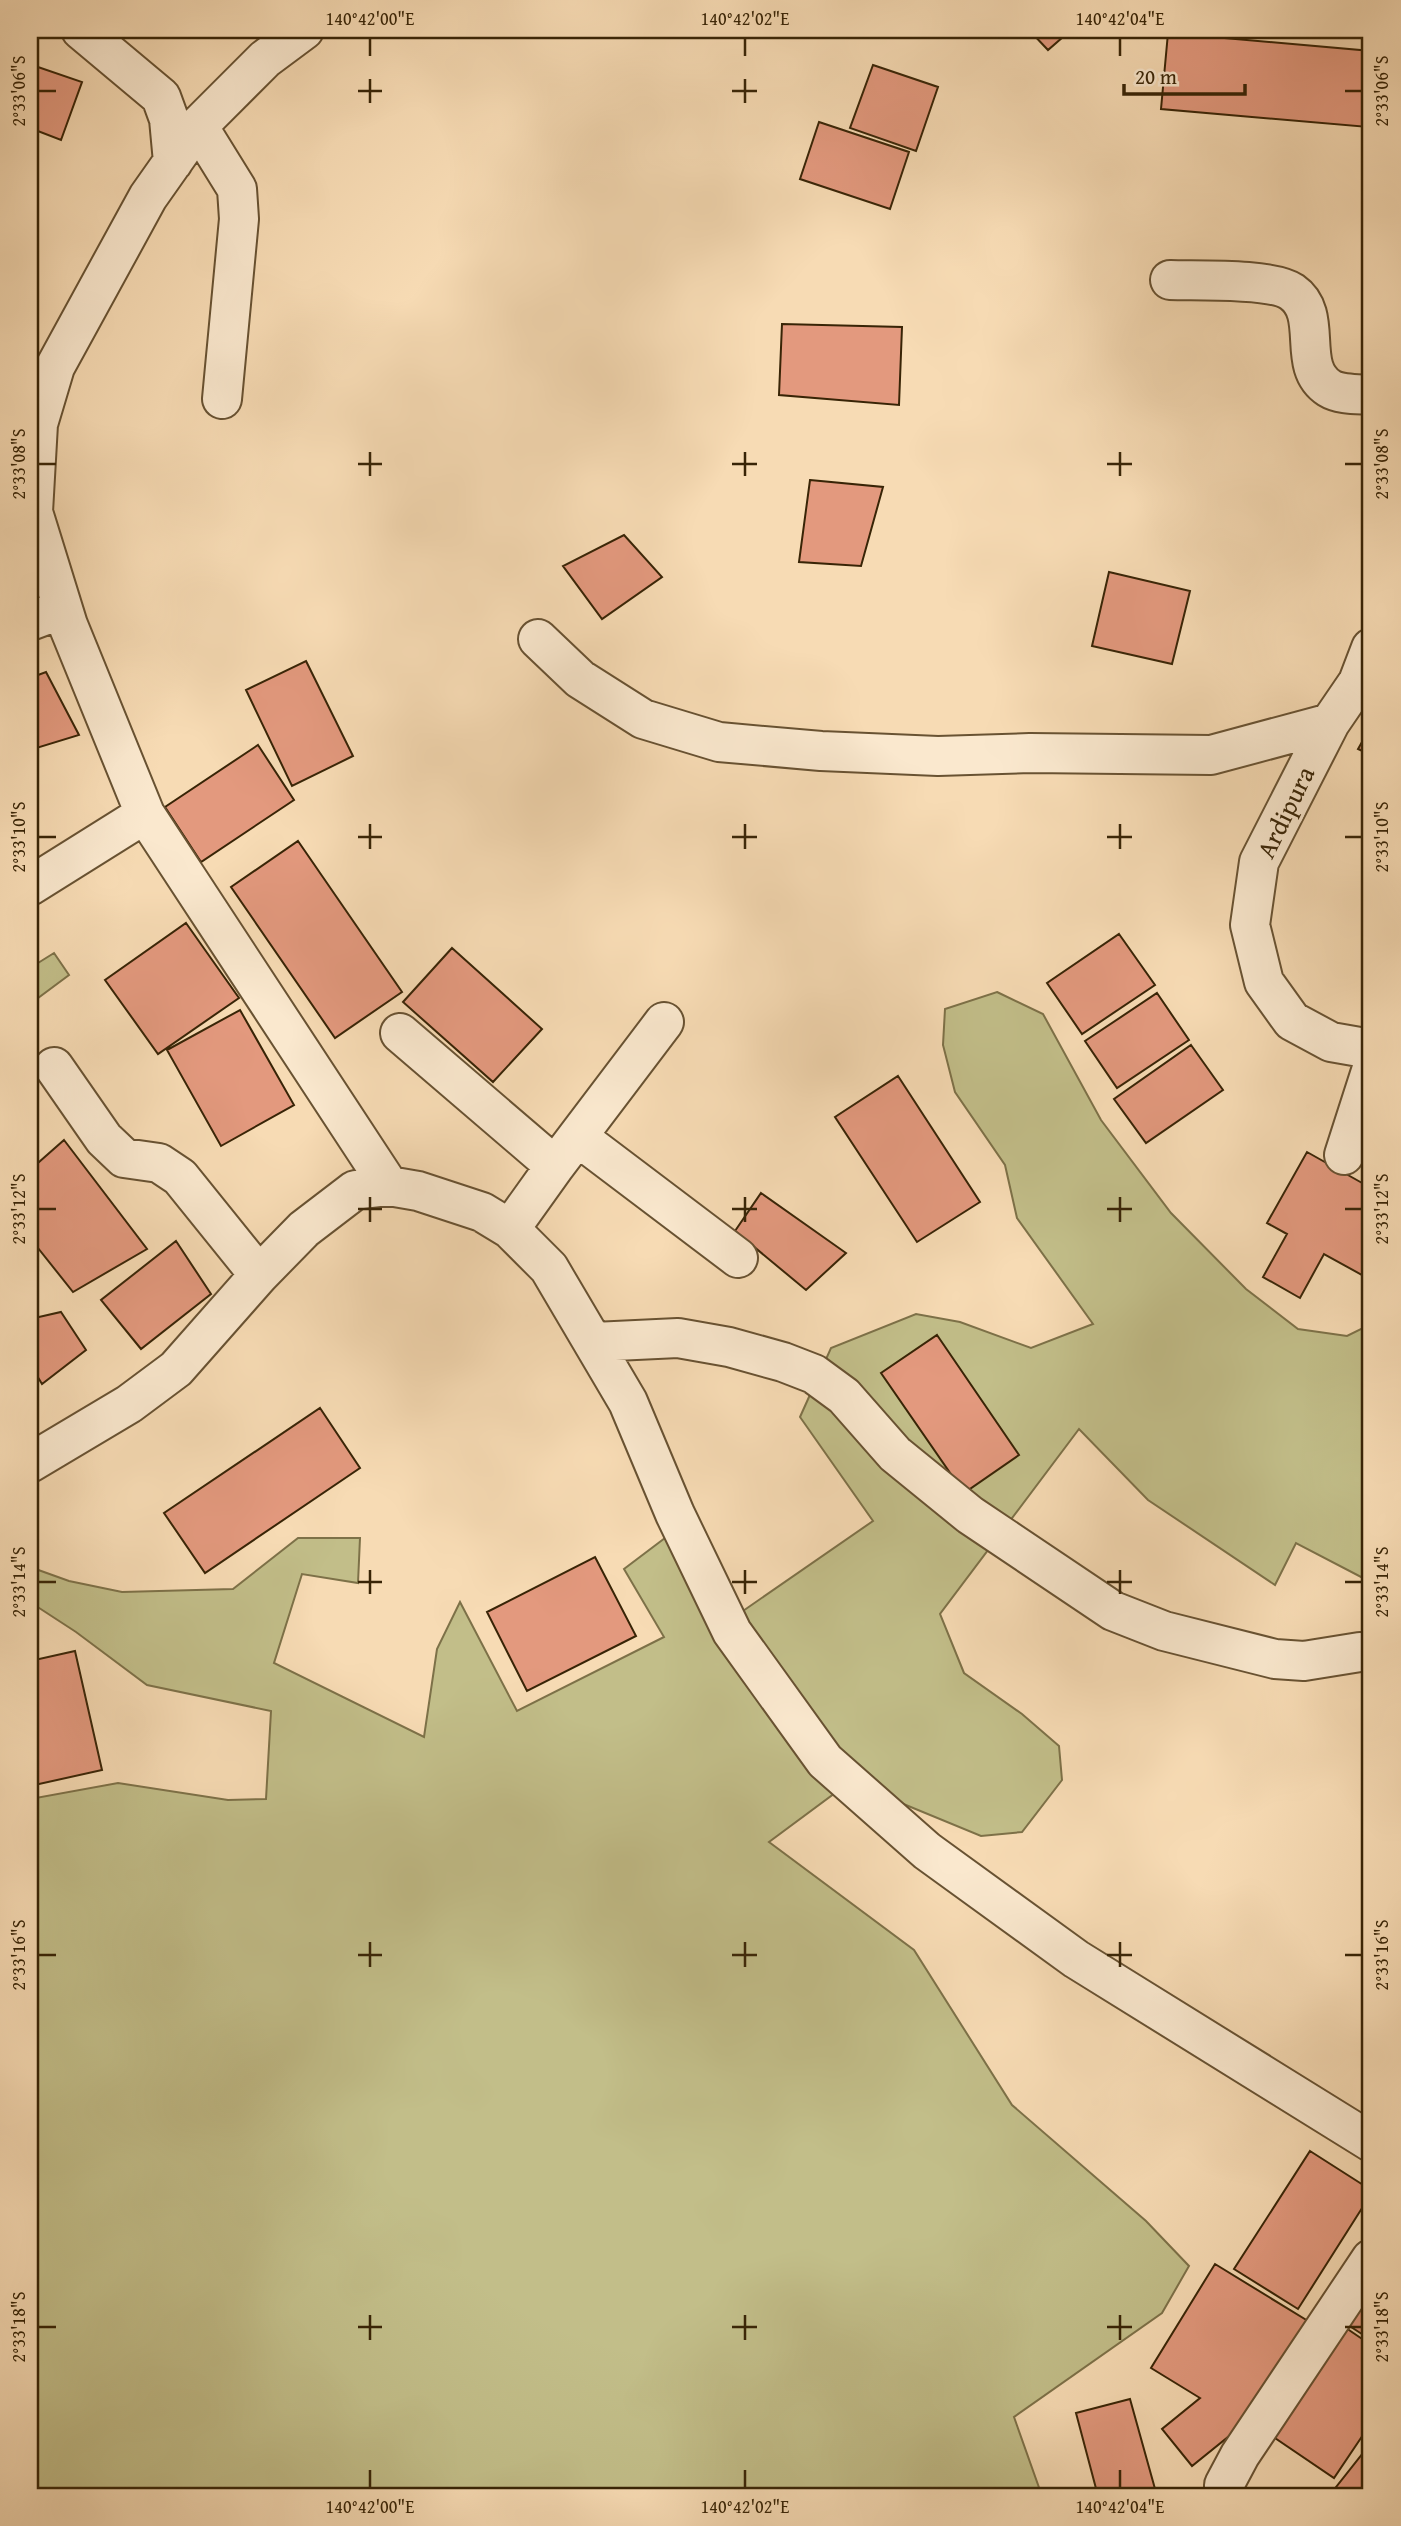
<svg xmlns="http://www.w3.org/2000/svg" width="1401" height="2526" font-family="'Gentium Book Plus',serif">
	<rect width="100%" height="100%" fill="#f7dbb4"/>
	<filter id="stains"><feTurbulence type="fractalNoise" baseFrequency=".00286" numOctaves="4"/><feColorMatrix values="0 0 0 0 .2 0 0 0 0 .09 0 0 0 0 .02 0 0 0 .5 -.17"/></filter>
	<radialGradient id="worn" r=".72"><stop offset=".6" stop-color="#630" stop-opacity="0"/><stop offset="1" stop-color="#630" stop-opacity=".3"/></radialGradient>
	<!-- green -->
	<path fill="#c2be89" stroke="#7d7148" stroke-width="2" d="M 54,953 L 69,975 L 30,1004 L 30,968 Z
		M 997,992 L 1043,1014 L 1101,1120 L 1171,1213 L 1246,1289 L 1298,1329 L 1347,1336 L 1371,1324 L 1371,1554 L 1363,1578 L 1296,1543 L 1275,1585 L 1148,1500 L 1079,1429 L 940,1614 L 964,1673 L 1022,1714 L 1059,1746 L 1062,1780 L 1022,1832 L 981,1836 L 850,1782 L 769,1842 L 914,1950 L 1012,2105 L 1146,2221 L 1189,2266 L 1162,2313 L 1014,2417 L 1042,2496 L 30,2496 L 30,1799 L 118,1783 L 228,1800 L 266,1799 L 271,1711 L 147,1685 L 76,1632 L 30,1602 L 30,1567 L 69,1581 L 122,1592 L 233,1589 L 298,1538 L 360,1538 L 358,1583 L 302,1574 L 274,1663 L 424,1737 L 437,1649 L 460,1602 L 517,1711 L 664,1637 L 624,1569 L 665,1538 L 714,1631 L 873,1521 L 800,1417 L 831,1348 L 916,1314 L 960,1322 L 1031,1348 L 1093,1324 L 1017,1218 L 1005,1165 L 955,1092 L 943,1045 L 945,1009 Z"/>
	<!-- building -->
	<path fill="#e3997e" stroke="#382406" stroke-width="2" d="M 1029,30 L 1071,30 L 1048,50 Z
		M 1168,33 L 1371,51 L 1368,127 L 1161,109 Z
		M 873,65 L 938,87 L 916,151 L 850,128 Z
		M 35,66 L 82,82 L 61,140 L 30,128 L 30,85 Z
		M 819,122 L 909,152 L 890,209 L 800,179 Z
		M 782,324 L 902,327 L 899,405 L 779,395 Z
		M 810,480 L 883,487 L 861,566 L 799,562 Z
		M 624,535 L 662,577 L 602,619 L 563,566 Z
		M 1109,572 L 1190,591 L 1172,664 L 1092,646 Z
		M 306,661 L 353,756 L 292,786 L 246,690 Z
		M 46,672 L 79,735 L 30,750 L 30,678 Z
		M 1371,726 L 1371,755 L 1358,749 Z
		M 258,745 L 294,800 L 201,862 L 165,807 Z
		M 298,841 L 402,992 L 335,1038 L 231,887 Z
		M 186,923 L 239,998 L 158,1054 L 105,980 Z
		M 1119,934 L 1155,985 L 1082,1034 L 1047,983 Z
		M 452,948 L 542,1029 L 493,1082 L 403,1002 Z
		M 1157,993 L 1189,1040 L 1117,1088 L 1085,1041 Z
		M 240,1010 L 294,1105 L 221,1146 L 167,1050 Z
		M 1191,1045 L 1223,1090 L 1146,1143 L 1114,1099 Z
		M 898,1076 L 980,1202 L 917,1242 L 835,1117 Z
		M 64,1140 L 147,1249 L 73,1292 L 30,1238 L 30,1170 Z
		M 1307,1152 L 1371,1188 L 1371,1280 L 1324,1254 L 1300,1298 L 1263,1277 L 1287,1234 L 1267,1223 Z
		M 761,1193 L 846,1253 L 806,1290 L 735,1231 Z
		M 176,1241 L 211,1294 L 141,1349 L 101,1300 Z
		M 61,1312 L 86,1350 L 42,1384 L 30,1364 L 30,1319 Z
		M 937,1335 L 1019,1455 L 964,1493 L 881,1373 Z
		M 320,1408 L 360,1468 L 205,1573 L 164,1513 Z
		M 595,1557 L 636,1636 L 527,1691 L 487,1612 Z
		M 75,1651 L 102,1770 L 30,1786 L 30,1661 Z
		M 1310,2151 L 1371,2190 L 1371,2194 L 1298,2309 L 1234,2269 Z
		M 1215,2264 L 1308,2321 L 1244,2424 L 1192,2466 L 1162,2429 L 1200,2398 L 1151,2368 Z
		M 1371,2282 L 1371,2340 L 1345,2323 Z
		M 1346,2328 L 1371,2345 L 1371,2423 L 1334,2478 L 1272,2436 Z
		M 1130,2399 L 1157,2496 L 1098,2496 L 1076,2413 Z
		M 1367,2448 L 1371,2451 L 1371,2496 L 1329,2496 Z"/>
	<g fill="none" stroke-linecap="round" stroke-linejoin="round">
		<!-- minor casing -->
		<g stroke="#685232" stroke-width="42">
			<path id="minor" d="M 81,30 L 161,97 L 169,119 L 173,162
				M 304,30 L 265,59 L 198,126 L 148,197 L 55,367 L 38,424 L 33,512 L 68,625 L 145,814 L 389,1186
				M 198,126 L 237,189 L 239,219 L 222,399
				M 1170,280 C 1197,281 1272,278 1292,292 C 1325,315 1295,366 1329,388 C 1340,395 1359,394 1371,395
				M 30,621 L 62,609
				M 538,639 L 580,679 L 643,719 L 719,742 L 821,751 L 938,756 L 1030,753 L 1211,755 L 1330,723
				M 1371,648 L 1358,682 L 1330,723 L 1259,862 L 1250,925 L 1264,982 L 1292,1021 L 1331,1042 L 1371,1049
				M 30,886 L 145,814
				M 400,1033 L 555,1166
				M 54,1067 L 104,1139 L 124,1158 L 159,1163 L 180,1177 L 259,1275
				M 578,1137 L 738,1258
				M 1344,1155 L 1371,1071
				M 510,1229 L 555,1166 L 664,1022
				M 594,1342 L 678,1338 L 729,1347 L 783,1362 L 814,1374 L 844,1396 L 895,1454 L 970,1515 L 1113,1611 L 1164,1631 L 1275,1659 L 1304,1661 L 1360,1652
				M 30,1463 L 129,1404 L 176,1369 L 259,1275 L 304,1229 L 355,1190 L 389,1186 L 418,1191 L 482,1212 L 510,1229 L 549,1268 L 628,1402 L 675,1514 L 732,1632 L 825,1761 L 927,1851 L 1076,1959 L 1371,2142
				M 1224,2496 L 1224,2485 L 1240,2455 L 1371,2259"/>
		</g>
		<!-- minor -->
		<use href="#minor" stroke="#fae8ce" stroke-width="38"/>
	</g>
	<!-- ticks -->
	<path fill="none" stroke="#382406" stroke-width="2.5" d="M 370,38 L 370,56M 745,38 L 745,56M 1120,38 L 1120,56M 370,79 L 370,103M 745,79 L 745,103M 38,91 L 56,91M 358,91 L 382,91M 732,91 L 757,91M 1345,91 L 1362,91M 370,452 L 370,476M 745,452 L 745,476M 1120,452 L 1120,476M 38,464 L 56,464M 358,464 L 382,464M 732,464 L 757,464M 1107,464 L 1132,464M 1345,464 L 1362,464M 370,824 L 370,849M 745,824 L 745,849M 1120,824 L 1120,849M 38,837 L 56,837M 358,837 L 382,837M 732,837 L 757,837M 1107,837 L 1132,837M 1345,837 L 1362,837M 370,1197 L 370,1222M 745,1197 L 745,1222M 1120,1197 L 1120,1222M 38,1209 L 56,1209M 358,1209 L 382,1209M 732,1209 L 757,1209M 1107,1209 L 1132,1209M 1345,1209 L 1362,1209M 370,1570 L 370,1594M 745,1570 L 745,1594M 1120,1570 L 1120,1594M 38,1582 L 56,1582M 358,1582 L 382,1582M 732,1582 L 757,1582M 1107,1582 L 1132,1582M 1345,1582 L 1362,1582M 370,1942 L 370,1967M 745,1942 L 745,1967M 1120,1942 L 1120,1967M 38,1955 L 56,1955M 358,1955 L 382,1955M 732,1955 L 757,1955M 1107,1955 L 1132,1955M 1345,1955 L 1362,1955M 370,2315 L 370,2340M 745,2315 L 745,2340M 1120,2315 L 1120,2340M 38,2327 L 56,2327M 358,2327 L 382,2327M 732,2327 L 757,2327M 1107,2327 L 1132,2327M 1345,2327 L 1362,2327M 370,2470 L 370,2488M 745,2470 L 745,2488M 1120,2470 L 1120,2488"/>
	<g text-anchor="middle" dominant-baseline="central" stroke-width="6" stroke-linejoin="round" paint-order="stroke">
		<!-- street labels -->
		<g font-size="26" fill="#382406" stroke="#fae8ce">
			<text transform="translate(1285 812) rotate(-64)">Ardipura</text>
		</g>
	</g>
	<!-- margin -->
	<rect width="1401" height="2526" fill="none" stroke="#f7dbb4" stroke-width="77"/>
	<!-- scale -->
	<path d="M1124 84v10h121v-10" fill="none" stroke="#382406" stroke-width="3.5"/>
	<text x="1135" y="84" font-size="21" fill="#382406" stroke="#fae8ce" stroke-width="5" paint-order="stroke">20 m</text>
	<rect x="38" y="38" width="1324" height="2450" fill="none" stroke="#382406" stroke-width="2.5"/>
	<g font-size="18" text-anchor="middle" fill="#382406">
		<text x="370" y="25">140°42'00"E</text>
		<text x="745" y="25">140°42'02"E</text>
		<text x="1120" y="25">140°42'04"E</text>
		<text transform="translate(19 91) rotate(-90)" y="6">2°33'06"S</text>
		<text transform="translate(1382 91) rotate(-90)" y="6">2°33'06"S</text>
		<text transform="translate(19 464) rotate(-90)" y="6">2°33'08"S</text>
		<text transform="translate(1382 464) rotate(-90)" y="6">2°33'08"S</text>
		<text transform="translate(19 837) rotate(-90)" y="6">2°33'10"S</text>
		<text transform="translate(1382 837) rotate(-90)" y="6">2°33'10"S</text>
		<text transform="translate(19 1209) rotate(-90)" y="6">2°33'12"S</text>
		<text transform="translate(1382 1209) rotate(-90)" y="6">2°33'12"S</text>
		<text transform="translate(19 1582) rotate(-90)" y="6">2°33'14"S</text>
		<text transform="translate(1382 1582) rotate(-90)" y="6">2°33'14"S</text>
		<text transform="translate(19 1955) rotate(-90)" y="6">2°33'16"S</text>
		<text transform="translate(1382 1955) rotate(-90)" y="6">2°33'16"S</text>
		<text transform="translate(19 2327) rotate(-90)" y="6">2°33'18"S</text>
		<text transform="translate(1382 2327) rotate(-90)" y="6">2°33'18"S</text>
		<text x="370" y="2513">140°42'00"E</text>
		<text x="745" y="2513">140°42'02"E</text>
		<text x="1120" y="2513">140°42'04"E</text>
	</g>
	<rect width="100%" height="100%" filter="url(#stains)"/>
	<rect width="100%" height="100%" fill="url(#worn)"/>
</svg>
